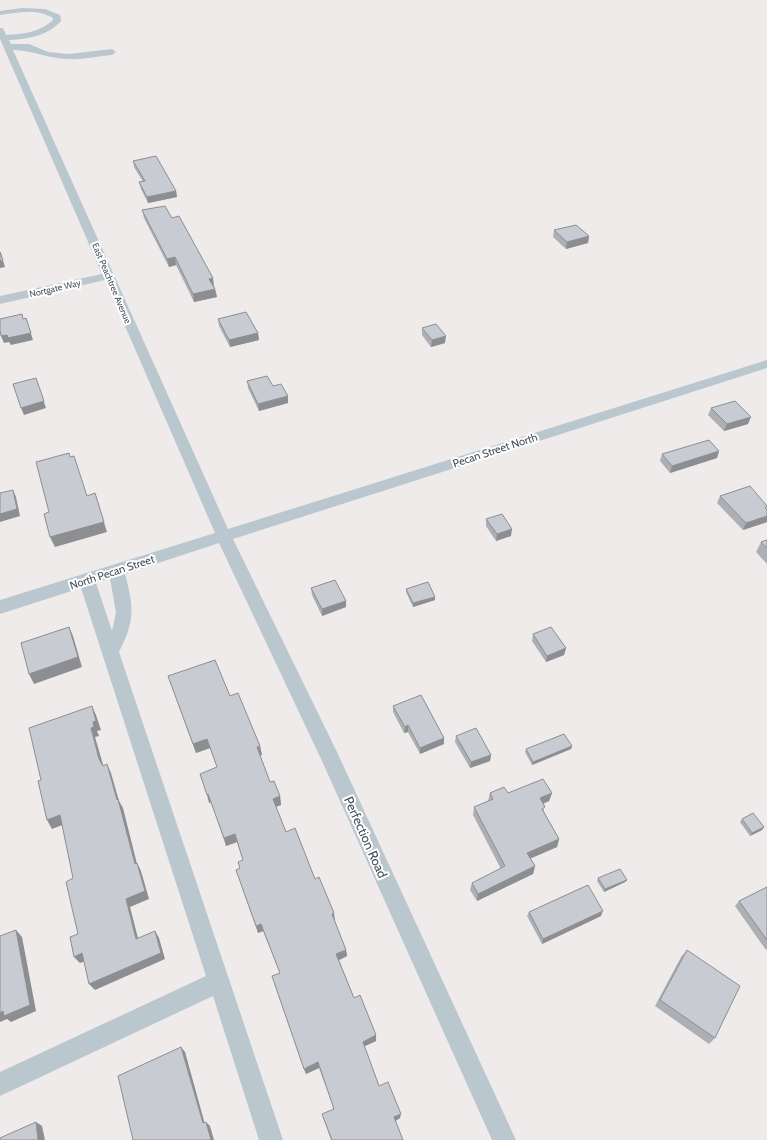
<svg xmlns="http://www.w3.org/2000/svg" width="767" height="1140" font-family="Cabin,sans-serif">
	<rect width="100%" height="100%" fill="#efebeb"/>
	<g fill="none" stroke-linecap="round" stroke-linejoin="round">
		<!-- minor -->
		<path fill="#bbc7cf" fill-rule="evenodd" d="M 22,8 L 45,9 L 60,15 L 61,21 C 48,36 27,39 9,40 L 11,44 L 29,44 L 48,52 L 69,54 L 112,49 L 116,52 L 112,55 C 98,56 82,60 68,59 C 48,59 33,50 13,50 L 228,529 L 767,360 L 767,368 L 233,539 L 337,752 L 516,1140 L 492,1140 L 322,761 L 219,543 L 125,574 C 134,607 135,621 119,652 L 283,1140 L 259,1140 L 213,996 L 0,1096 L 0,1072 L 206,976 L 81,588 L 0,614 L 0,600 L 215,533 L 105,280 L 0,304 L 0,296 L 102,274 L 0,39 L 0,28 L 3,28 L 6,35 C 24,34 40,32 53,20 L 53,18 C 37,8 17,13 0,15 L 0,11 ZM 110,578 L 116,613 L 112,631 L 96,583 Z"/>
	</g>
	<!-- wall -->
	<path fill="#acafb4" d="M 133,161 L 176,191 L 177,197 L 148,203 L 141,189 L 139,182 L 143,182 L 134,167 Z
		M 142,210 L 172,218 L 214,286 L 215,289 L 217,297 L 194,302 L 176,265 L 169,267 L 144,218 Z
		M 554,230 L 589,236 L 588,243 L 566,249 L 553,237 Z
		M 218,319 L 258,333 L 259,340 L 230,347 L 219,326 Z
		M 422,328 L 445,343 L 431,347 L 422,335 Z
		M 247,381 L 273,386 L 288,403 L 259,411 L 248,388 Z
		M 711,408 L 748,424 L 724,431 L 708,415 Z
		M 719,451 L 717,458 L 670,473 L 660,461 L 662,454 Z
		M 720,496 L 767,506 L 766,509 L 767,509 L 767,522 L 743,530 L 717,503 Z
		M 486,519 L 511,536 L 496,541 L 486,526 Z
		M 767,540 L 767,564 L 756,552 L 761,542 Z
		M 311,588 L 346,601 L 346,607 L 322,616 L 312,595 Z
		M 406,589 L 435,597 L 435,600 L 413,607 L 406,592 Z
		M 533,634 L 566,648 L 564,655 L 546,662 L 532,641 Z
		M 168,676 L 230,696 L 260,746 L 262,755 L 260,755 L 270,782 L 280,796 L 281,805 L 276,807 L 286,832 L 315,879 L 335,920 L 334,920 L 346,950 L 347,956 L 339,960 L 354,998 L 376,1035 L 376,1041 L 364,1046 L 379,1086 L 400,1118 L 395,1121 L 403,1140 L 331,1140 L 322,1114 L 334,1109 L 319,1068 L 306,1074 L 274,983 L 280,973 L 263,931 L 258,933 L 236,870 L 240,868 L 243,860 L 237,842 L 226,846 L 211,802 L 209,803 L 217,767 L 210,748 L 196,753 Z
		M 393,706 L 444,738 L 444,744 L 420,754 L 408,732 L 404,733 L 393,712 Z
		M 456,736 L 491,755 L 490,761 L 470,768 L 455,742 Z
		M 572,746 L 571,749 L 532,765 L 525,752 L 526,749 Z
		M 490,793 L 552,793 L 549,801 L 543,804 L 544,812 L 559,839 L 557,847 L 530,858 L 535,866 L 533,874 L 477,901 L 470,890 L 472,883 L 501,869 L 473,815 L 474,807 L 488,801 Z
		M 742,819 L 764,827 L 762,830 L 750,836 L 740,822 Z
		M 598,878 L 627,880 L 625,882 L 604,892 L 597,881 Z
		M 767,887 L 767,949 L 766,950 L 735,906 L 739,901 Z
		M 529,912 L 601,916 L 542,944 L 527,916 Z
		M 687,950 L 715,1038 L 709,1044 L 655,1006 L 681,957 Z"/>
	<!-- shaded-wall -->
	<path fill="#8c8e92" d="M 176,191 L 177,197 L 148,203 L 147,197 Z
		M 589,236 L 588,243 L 566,249 L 567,242 Z
		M 1,254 L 5,267 L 0,268 L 0,261 Z
		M 175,257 L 176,265 L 169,267 L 167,259 Z
		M 213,278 L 214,286 L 211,287 L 209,279 Z
		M 215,289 L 217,297 L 194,302 L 193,294 Z
		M 26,318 L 33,340 L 11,345 L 9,342 L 4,343 L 1,336 Z
		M 258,333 L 259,340 L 230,347 L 229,340 Z
		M 446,336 L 445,343 L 431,347 L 432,340 Z
		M 38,385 L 46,408 L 24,415 L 21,408 Z
		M 288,396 L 288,403 L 259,411 L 258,404 Z
		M 751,417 L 748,424 L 724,431 L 727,424 Z
		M 719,451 L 717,458 L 670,473 L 672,466 Z
		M 13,490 L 16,497 L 20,516 L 0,522 L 0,514 Z
		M 95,493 L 107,532 L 55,547 L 50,537 Z
		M 767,516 L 767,522 L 743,530 L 746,523 Z
		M 512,529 L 511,536 L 496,541 L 497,534 Z
		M 435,597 L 435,600 L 413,607 L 413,603 Z
		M 346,601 L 346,607 L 322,616 L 322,609 Z
		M 69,627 L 73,636 L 82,667 L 34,684 L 29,674 Z
		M 566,648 L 564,655 L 546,662 L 547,656 Z
		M 92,706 L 96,715 L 101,730 L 97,731 L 99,736 L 95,737 L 104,768 L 99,759 L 91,728 L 93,722 Z
		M 408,725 L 408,732 L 404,733 L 405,727 Z
		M 444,738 L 444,744 L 420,754 L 420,748 Z
		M 207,739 L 210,748 L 196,753 L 193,744 Z
		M 260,746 L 262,755 L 259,756 L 257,747 Z
		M 572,746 L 571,749 L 532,765 L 533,762 Z
		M 491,755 L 490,761 L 470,768 L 471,762 Z
		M 107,764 L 111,773 L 119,801 L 123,808 L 139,872 L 135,864 Z
		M 552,793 L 549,801 L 537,806 L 540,798 Z
		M 208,794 L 211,802 L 209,803 L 207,795 Z
		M 280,796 L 281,805 L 275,807 L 273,799 Z
		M 60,815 L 65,824 L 52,829 L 47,820 Z
		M 764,827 L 762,830 L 750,836 L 752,833 Z
		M 235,834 L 237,842 L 226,846 L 224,838 Z
		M 559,839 L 557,847 L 525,861 L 527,853 Z
		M 137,863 L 141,871 L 149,899 L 130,907 L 140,946 L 136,939 L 126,899 Z
		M 535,866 L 533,874 L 477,901 L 478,894 Z
		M 627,880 L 625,882 L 604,892 L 605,889 Z
		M 603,911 L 601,916 L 542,944 L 543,939 Z
		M 334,913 L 335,920 L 332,921 L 332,914 Z
		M 261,924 L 263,931 L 258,933 L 256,926 Z
		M 16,930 L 22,937 L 36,1011 L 11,1022 L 7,1019 L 0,1022 L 0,1013 Z
		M 155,931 L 159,938 L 165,959 L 95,990 L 89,984 Z
		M 346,950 L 347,956 L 337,961 L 336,954 Z
		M 82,953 L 88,960 L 80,963 L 74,957 Z
		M 376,1035 L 376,1041 L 363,1047 L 363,1042 Z
		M 181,1047 L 185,1052 L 206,1128 L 203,1123 Z
		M 318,1062 L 319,1068 L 306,1074 L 304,1069 Z
		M 401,1114 L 400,1118 L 394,1122 L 394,1117 Z
		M 36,1122 L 42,1126 L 45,1140 L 38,1140 Z
		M 206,1122 L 210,1126 L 214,1140 L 211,1140 Z"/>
	<!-- building -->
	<path fill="#c8cbd1" stroke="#8c8e92" d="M 156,156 L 176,191 L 147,197 L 139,182 L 145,181 L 133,161 Z
		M 165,206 L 172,218 L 179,216 L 213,278 L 209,279 L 215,289 L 193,294 L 175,257 L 167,259 L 142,210 Z
		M 576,225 L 589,236 L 567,242 L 554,230 Z
		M 0,252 L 3,260 L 0,261 Z
		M 246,312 L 258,333 L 229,340 L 218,319 Z
		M 22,314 L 23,319 L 26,318 L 31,333 L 8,338 L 7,335 L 1,336 L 0,330 L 0,319 Z
		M 436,324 L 446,336 L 432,340 L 422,328 Z
		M 267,376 L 273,386 L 281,384 L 288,396 L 258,404 L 247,381 Z
		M 36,378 L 44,401 L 21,408 L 13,384 Z
		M 735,401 L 751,417 L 727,424 L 711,408 Z
		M 709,440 L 719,451 L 672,466 L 662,454 Z
		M 69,453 L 70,457 L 74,456 L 87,496 L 95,493 L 104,522 L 50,537 L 44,514 L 49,512 L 36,462 Z
		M 750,486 L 767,506 L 765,508 L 767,509 L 767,516 L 746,523 L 720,496 Z
		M 13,490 L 17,509 L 0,514 L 0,493 Z
		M 502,514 L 512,529 L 497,534 L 486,519 Z
		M 767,540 L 767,548 L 761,542 Z
		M 335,580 L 346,601 L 322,609 L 311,588 Z
		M 428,582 L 435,597 L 413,603 L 406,589 Z
		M 69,627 L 78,657 L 29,674 L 21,643 Z
		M 551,627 L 566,648 L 547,656 L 533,634 Z
		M 215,660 L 230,696 L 238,693 L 260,746 L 257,747 L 270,782 L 274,781 L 280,796 L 273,799 L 286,832 L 295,828 L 315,879 L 319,877 L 334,913 L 332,914 L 346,950 L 336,954 L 354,998 L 360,995 L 376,1035 L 363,1042 L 379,1086 L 388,1082 L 401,1114 L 394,1117 L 403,1140 L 332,1140 L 322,1114 L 334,1109 L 318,1062 L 304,1069 L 272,976 L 280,973 L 261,924 L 256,926 L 236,870 L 240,868 L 238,862 L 243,860 L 235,834 L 224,838 L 208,794 L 207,795 L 200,774 L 217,767 L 207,739 L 193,744 L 168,676 Z
		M 421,695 L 444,738 L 420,748 L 408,725 L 405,727 L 393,706 Z
		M 92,706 L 96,721 L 93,722 L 94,727 L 91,728 L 99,759 L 103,766 L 107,764 L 117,800 L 118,799 L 135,864 L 137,863 L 145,891 L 126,899 L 136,939 L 155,931 L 161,953 L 89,984 L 82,953 L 74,957 L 70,937 L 78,934 L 66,882 L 73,878 L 60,815 L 47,820 L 38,781 L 41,780 L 29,728 Z
		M 476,728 L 491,755 L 471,762 L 456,736 Z
		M 564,734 L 572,746 L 533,762 L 526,749 Z
		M 543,779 L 552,793 L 540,798 L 545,807 L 542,809 L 559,839 L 527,853 L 535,866 L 478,894 L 472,883 L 505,866 L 474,807 L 493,799 L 490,793 L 504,787 L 508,793 Z
		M 753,813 L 764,827 L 752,833 L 742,819 Z
		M 620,869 L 627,880 L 605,889 L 598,878 Z
		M 588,885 L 603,911 L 543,939 L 529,912 Z
		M 767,887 L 767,940 L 739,901 Z
		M 16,930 L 30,1005 L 4,1016 L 3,1011 L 0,1013 L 0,936 Z
		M 687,950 L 740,986 L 715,1038 L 660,1000 Z
		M 181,1047 L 203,1123 L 206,1122 L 211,1140 L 133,1140 L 118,1076 Z
		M 36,1122 L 38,1140 L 0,1140 L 0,1138 Z"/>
	<g text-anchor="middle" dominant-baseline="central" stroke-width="4" stroke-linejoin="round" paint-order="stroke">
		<!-- far-street labels -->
		<g font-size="9" fill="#435059" stroke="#fff">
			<text transform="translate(112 283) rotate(67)">East Peachtree Avenue</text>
			<text transform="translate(55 288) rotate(-13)">Nortgate Way</text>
		</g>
		<!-- street labels -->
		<g font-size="11" fill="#435059" stroke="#fff">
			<text transform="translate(495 450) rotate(-18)">Pecan Street North</text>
			<text transform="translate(112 572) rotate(-18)">North Pecan Street</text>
		</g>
		<!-- near-street labels -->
		<g font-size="13" fill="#435059" stroke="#fff">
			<text transform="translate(366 837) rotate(66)">Perfection Road</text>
		</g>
	</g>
</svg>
